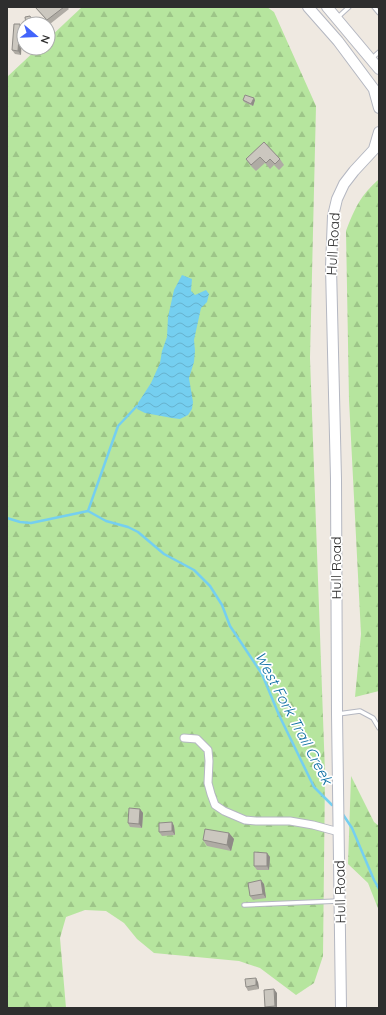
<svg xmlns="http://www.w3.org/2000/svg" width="386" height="1015" font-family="Quicksand,sans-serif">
	<defs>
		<pattern id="forest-firs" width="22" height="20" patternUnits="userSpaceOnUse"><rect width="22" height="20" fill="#b6e59e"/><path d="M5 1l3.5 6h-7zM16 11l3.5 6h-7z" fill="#9dc588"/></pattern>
		<pattern id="water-waves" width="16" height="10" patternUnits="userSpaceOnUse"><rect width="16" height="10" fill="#75cff0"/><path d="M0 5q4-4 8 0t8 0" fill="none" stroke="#66b2ce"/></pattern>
	</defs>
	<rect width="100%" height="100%" fill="#efe9e1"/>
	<!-- forest -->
	<path fill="url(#forest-firs)" d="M 82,7 L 267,7 L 274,12 L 316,106 L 310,358 L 325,773 L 323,956 L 314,983 L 296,995 L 260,968 L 239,961 L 154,953 L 137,939 L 124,923 L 106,911 L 85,910 L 66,917 L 60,938 L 66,1008 L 7,1008 L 7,77 L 38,48 L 48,48 L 48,39 Z
		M 379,179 L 379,691 L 355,697 L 361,634 L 349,400 L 346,231 C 355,208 360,196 379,179 Z
		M 351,776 L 374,822 L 379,826 L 379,911 L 368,883 L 348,864 Z"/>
	<!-- water -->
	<path fill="url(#water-waves)" d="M 182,275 L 192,279 L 191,291 L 195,295 L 206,290 L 209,294 L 207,302 L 201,308 L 194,340 L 195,351 L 194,362 L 189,378 L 193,402 L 192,409 L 188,415 L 180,419 L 172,418 L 145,413 L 137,409 L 138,403 L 151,383 L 160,363 L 162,351 L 167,337 L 168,317 L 174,290 Z"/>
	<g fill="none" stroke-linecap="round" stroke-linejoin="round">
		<!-- stream -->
		<path stroke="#75cff0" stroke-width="2.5" d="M 88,511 L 118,426 L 137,406
			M 7,518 L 20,522 L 31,523 L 88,511 L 106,521 L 128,527 L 138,532 L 164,554 L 194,570 L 210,586 L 222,605 L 230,626 L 262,674 L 279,715 L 314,787 L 332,805
			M 342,813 L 352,828 L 374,880 L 379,889"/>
		<!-- lane casing -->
		<g stroke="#b4b7c1" stroke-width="5.5">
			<path id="lane" d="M 374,7 L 379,13
				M 337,18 L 349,7
				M 371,59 L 379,52
				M 338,714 L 360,711 L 373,718 L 379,728
				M 244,905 L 339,901"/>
		</g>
		<!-- street casing -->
		<g stroke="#b4b7c1" stroke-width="9">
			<path id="street" d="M 184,738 L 197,739 L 208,750 L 209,761 L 208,783 L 211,794 L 215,805 L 224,811 L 245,820 L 256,821 L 290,821 L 313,825 L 339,832"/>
		</g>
		<!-- secondary casing -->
		<g stroke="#b4b7c1" stroke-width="12">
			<path id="secondary" d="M 308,7 L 338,41 L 379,96
				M 327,7 L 379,69
				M 374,90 L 379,108
				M 374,149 L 379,132
				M 341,1008 L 337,714 L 336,479 L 331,267 L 333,216 L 337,199 L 344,184 L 354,171 L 379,144"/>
		</g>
		<!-- lane -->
		<use href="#lane" stroke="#fff" stroke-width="3.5"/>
		<!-- street -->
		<use href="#street" stroke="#fff" stroke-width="7"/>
		<!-- secondary -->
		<use href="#secondary" stroke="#fff" stroke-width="10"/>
	</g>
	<!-- wall -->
	<path fill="#afaba4" d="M 35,7 L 67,7 L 69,9 L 50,24 Z
		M 22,28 L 21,55 L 15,54 L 12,50 Z
		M 243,100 L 255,100 L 253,106 L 244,102 Z
		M 264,142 L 280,159 L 284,165 L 279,170 L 274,165 L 270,169 L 265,163 L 256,171 L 250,165 L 246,159 Z
		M 140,809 L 143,813 L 142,828 L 130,827 L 128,823 Z
		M 172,822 L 174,826 L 175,835 L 162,836 L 159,832 Z
		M 229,833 L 234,839 L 231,851 L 207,846 L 203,840 Z
		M 267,853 L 270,857 L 269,870 L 257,870 L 254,866 Z
		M 264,884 L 266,898 L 253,900 L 250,896 Z
		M 258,982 L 259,989 L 248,991 L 246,987 Z
		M 277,993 L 277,1008 L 266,1008 L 265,1007 Z"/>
	<!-- shaded-wall -->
	<path fill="#8e8b86" d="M 30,16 L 33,20 L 34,24 L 33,24 Z
		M 20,24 L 22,28 L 21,55 L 18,51 Z
		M 254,98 L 255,100 L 253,106 L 251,104 Z
		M 140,809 L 143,813 L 142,828 L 139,824 Z
		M 172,822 L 174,826 L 175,835 L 172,831 Z
		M 229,833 L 234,839 L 231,851 L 227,845 Z
		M 267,853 L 270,857 L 269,870 L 267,866 Z
		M 261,880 L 264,884 L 266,898 L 263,894 Z
		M 256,978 L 258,982 L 259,989 L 256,985 Z
		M 274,989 L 277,993 L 277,1008 L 276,1008 L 275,1006 Z"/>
	<!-- building -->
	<path fill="#cbc7bf" stroke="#8e8b86" d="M 35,7 L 64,7 L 47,20 Z
		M 30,16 L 33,24 L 26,24 L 25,17 Z
		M 14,24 L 20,24 L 18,51 L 12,50 Z
		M 245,95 L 254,98 L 251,104 L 243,100 Z
		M 264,142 L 280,159 L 275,164 L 270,159 L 266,163 L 260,157 L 251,165 L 246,159 Z
		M 129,808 L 140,809 L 139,824 L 128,823 Z
		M 172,822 L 172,831 L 159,832 L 159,823 Z
		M 205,829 L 229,833 L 227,845 L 203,840 Z
		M 254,852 L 267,853 L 267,866 L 254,866 Z
		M 261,880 L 263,894 L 250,896 L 248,883 Z
		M 256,978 L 256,985 L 246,987 L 245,979 Z
		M 274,989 L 275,1006 L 265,1007 L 264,990 Z"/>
	<g text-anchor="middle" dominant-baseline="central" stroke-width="3.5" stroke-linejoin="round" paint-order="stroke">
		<!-- street labels -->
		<g font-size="14" fill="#2e2e2e" stroke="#fff">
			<text transform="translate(333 244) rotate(-87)">Hull Road</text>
			<text transform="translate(336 568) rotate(-90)">Hull Road</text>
			<text transform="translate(340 892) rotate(-91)">Hull Road</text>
		</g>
		<!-- water labels -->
		<g font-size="15" font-style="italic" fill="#0d6fa3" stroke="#fff">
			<text transform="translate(294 718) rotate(62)">West Fork Trail Creek</text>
		</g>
	</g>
	<!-- border -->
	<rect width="386" height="1015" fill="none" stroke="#2e2e2e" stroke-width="16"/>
	<!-- north arrow -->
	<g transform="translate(36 36) rotate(109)"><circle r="19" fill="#ffffff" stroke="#ababab"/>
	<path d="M0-3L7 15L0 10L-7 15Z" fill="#4264fb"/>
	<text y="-6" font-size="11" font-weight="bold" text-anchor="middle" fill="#2e2e2e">N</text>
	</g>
</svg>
